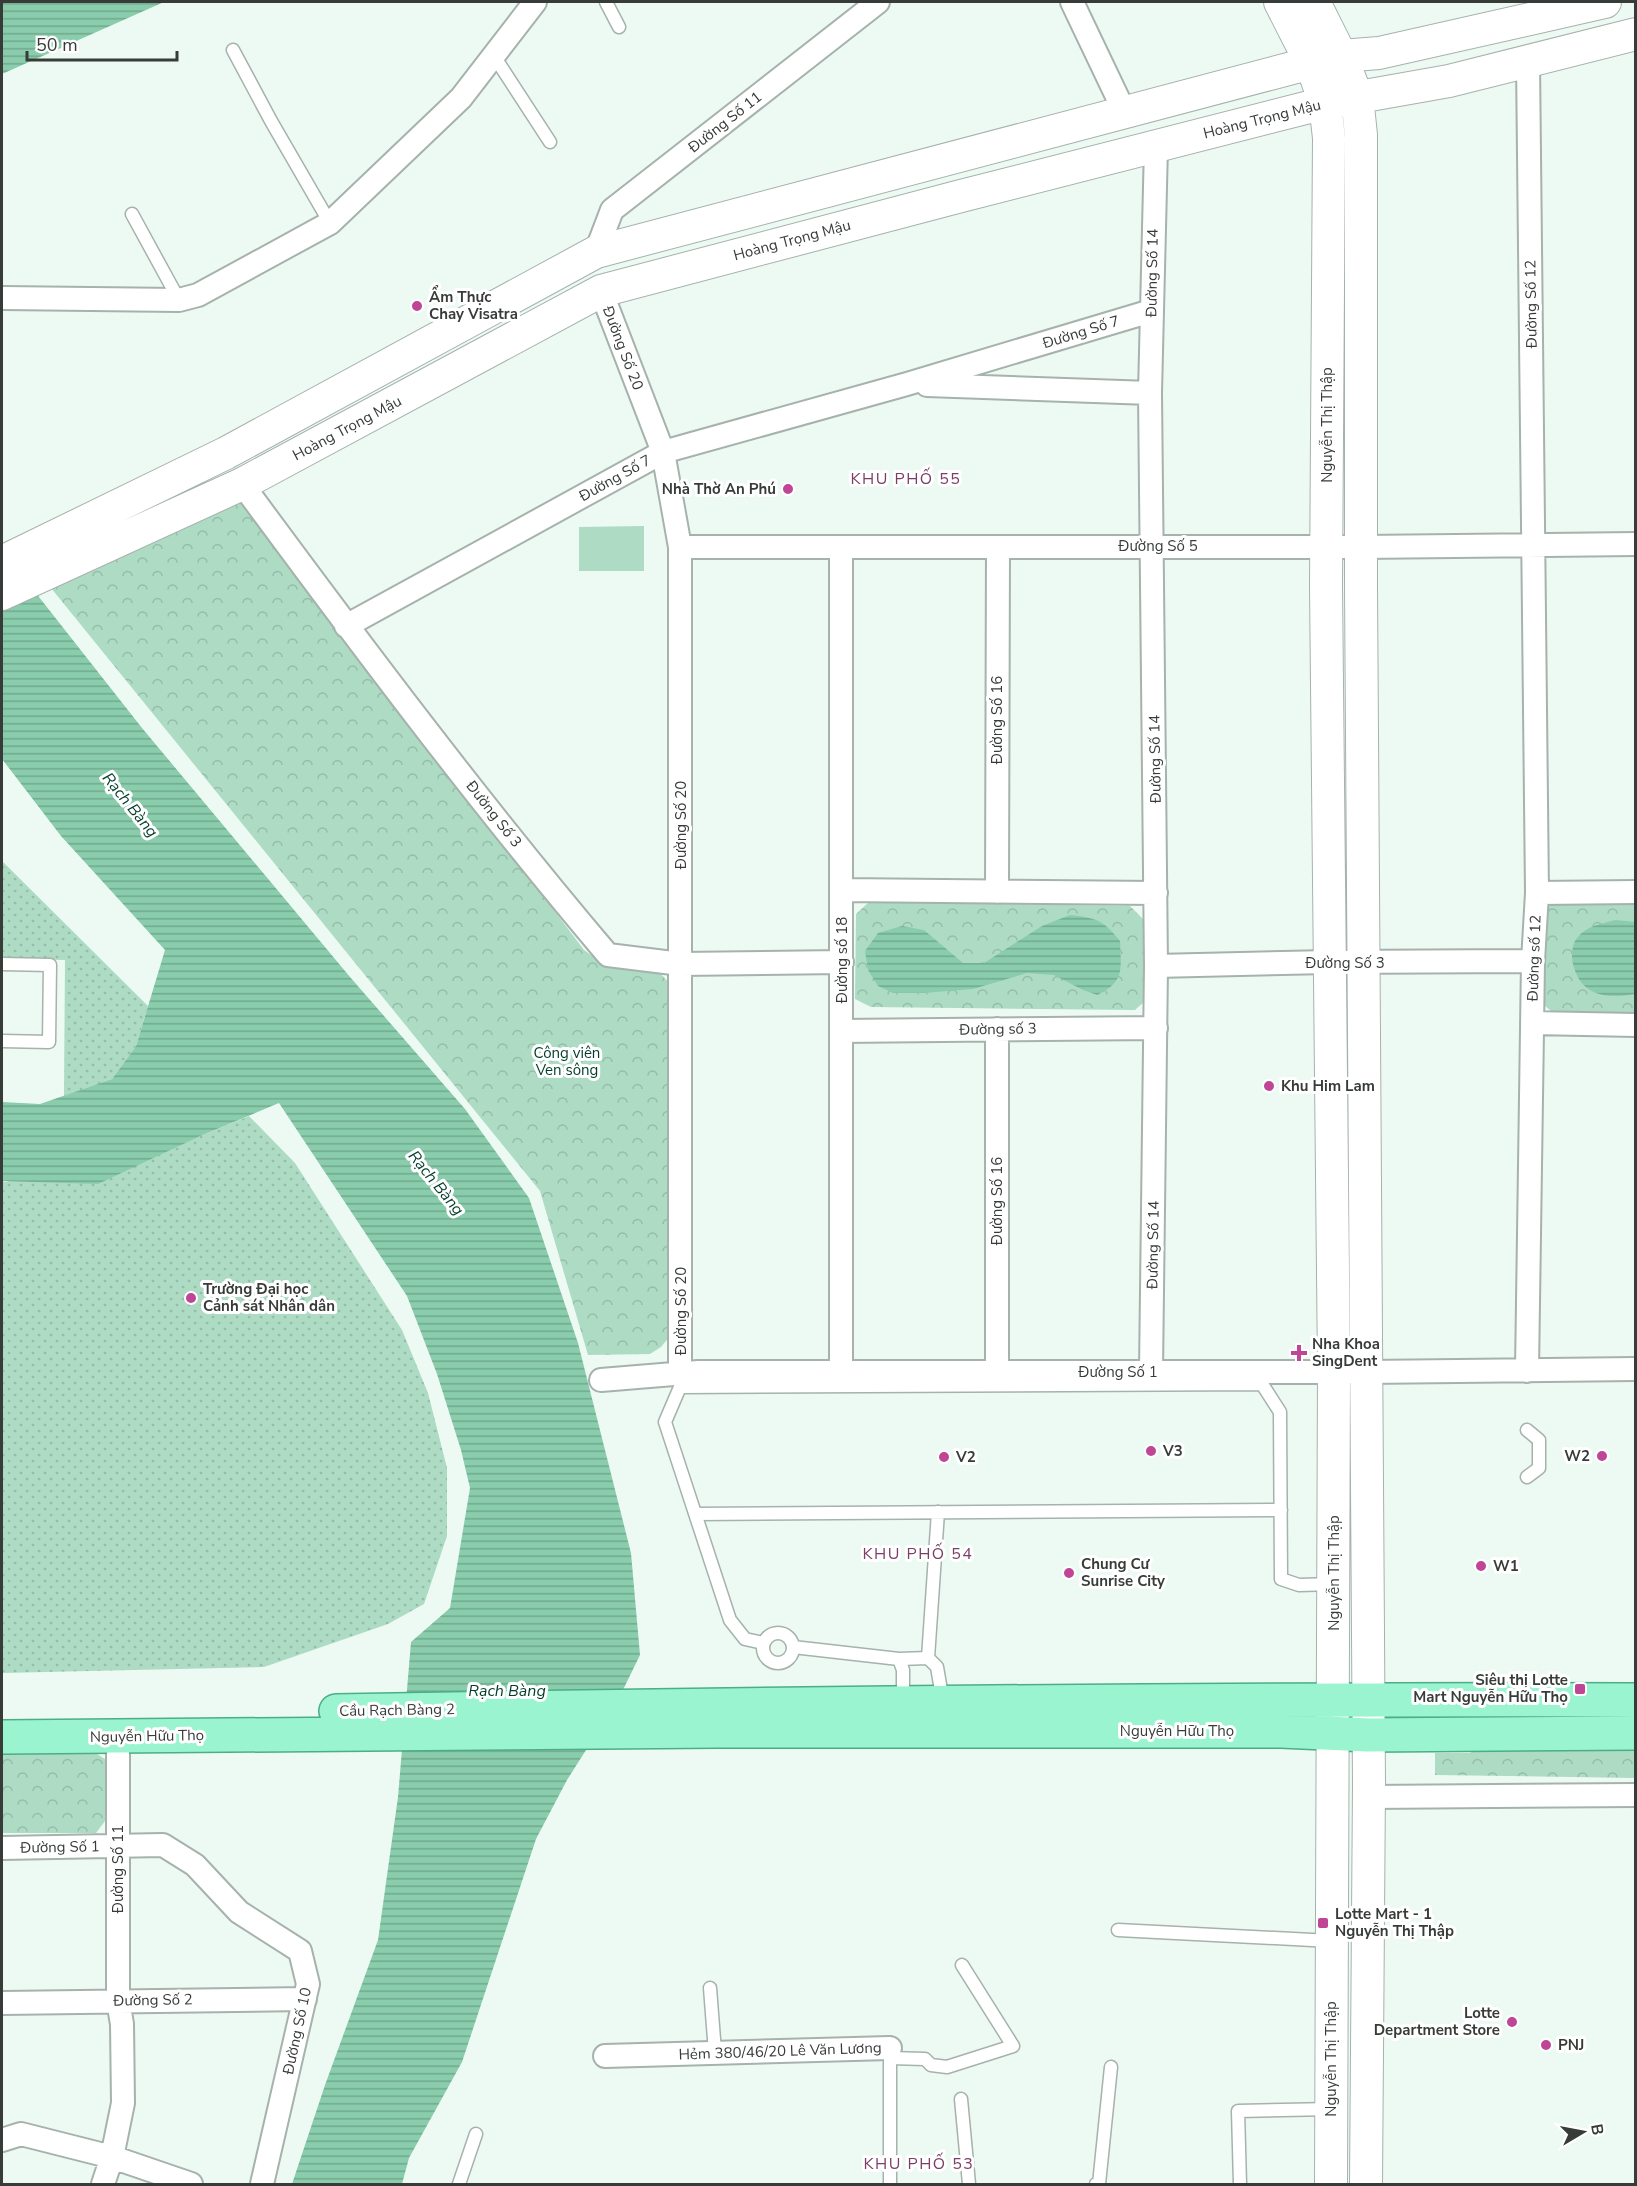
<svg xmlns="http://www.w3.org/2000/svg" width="1637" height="2186" font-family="'Nunito Sans',sans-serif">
	<defs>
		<pattern id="grass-dots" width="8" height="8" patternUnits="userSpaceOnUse" patternTransform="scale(1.5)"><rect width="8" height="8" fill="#addbc4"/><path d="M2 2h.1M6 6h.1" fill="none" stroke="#95bda9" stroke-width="1.8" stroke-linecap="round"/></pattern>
		<pattern id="park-crowns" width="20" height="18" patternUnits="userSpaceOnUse" patternTransform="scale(1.5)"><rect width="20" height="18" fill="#addbc4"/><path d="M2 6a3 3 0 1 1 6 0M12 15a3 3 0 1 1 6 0" fill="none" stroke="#95bda9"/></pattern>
		<pattern id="water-rules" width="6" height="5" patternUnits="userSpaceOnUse" patternTransform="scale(1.5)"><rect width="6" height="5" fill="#89cdac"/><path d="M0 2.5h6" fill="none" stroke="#71a88d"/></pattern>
	</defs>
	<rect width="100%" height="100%" fill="#edfaf3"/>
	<!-- grass -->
	<path fill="url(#grass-dots)" d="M 2,861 L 148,1006 L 136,1046 L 112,1079 L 64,1096 L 65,960 L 2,959 Z
		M 249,1116 L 295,1163 L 402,1330 L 428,1393 L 447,1468 L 447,1536 L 424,1604 L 388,1624 L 264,1667 L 2,1673 L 2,1181 L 5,1182 L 198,1137 Z"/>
	<!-- park -->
	<path fill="url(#park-crowns)" d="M 232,499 L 248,505 L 584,950 L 608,967 L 649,970 L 661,974 L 669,983 L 670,1336 L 661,1347 L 650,1354 L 588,1355 L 540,1191 L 51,588 Z
		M 1560,899 L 1635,899 L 1635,1016 L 1558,1017 L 1544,1005 L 1543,908 Z
		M 869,902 L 1130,906 L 1144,920 L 1145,1001 L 1135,1010 L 871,1007 L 855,999 L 856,914 Z
		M 1492,1741 L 1635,1743 L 1635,1778 L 1435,1775 L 1435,1753 L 1470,1753 Z
		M 2,1752 L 94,1752 L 108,1761 L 108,1817 L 96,1833 L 2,1833 Z"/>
	<!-- garden -->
	<path fill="#addbc4" d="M 644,526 L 644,571 L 579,571 L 579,527 Z"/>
	<!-- water -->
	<path fill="url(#water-rules)" d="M 2,2 L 164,2 L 2,74 Z
		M 2,550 L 142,728 L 350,977 L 465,1109 L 529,1198 L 578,1343 L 631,1553 L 640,1655 L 619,1698 L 567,1780 L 536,1839 L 462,2062 L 409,2158 L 402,2184 L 292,2184 L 325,2085 L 378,1940 L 398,1797 L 411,1642 L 450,1608 L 470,1488 L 461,1450 L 437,1374 L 407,1296 L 279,1103 L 198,1137 L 98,1184 L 2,1181 L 2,1102 L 40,1104 L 112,1079 L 136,1046 L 165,950 L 61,836 L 2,759 Z
		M 1070,915 C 1097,918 1103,920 1120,941 C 1121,969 1125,982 1097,995 L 1083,990 L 1054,975 L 1027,973 L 973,989 L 923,993 L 893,993 L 878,986 L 868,970 L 865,951 L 878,933 L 902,926 L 924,930 L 963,963 L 984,963 L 1042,926 Z
		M 1615,920 L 1635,922 L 1636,994 C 1607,999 1581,997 1573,964 C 1571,957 1572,944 1577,938 C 1586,926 1601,924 1615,920 Z"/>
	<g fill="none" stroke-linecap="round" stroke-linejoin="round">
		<!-- service casing -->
		<g stroke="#a6b2ac" stroke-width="15">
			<path id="service" d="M 606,2 L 619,27
				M 233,50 L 271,121 L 330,223
				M 494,56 L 550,142
				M 132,214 L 179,300
				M 2,964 L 50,965 L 49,1042 L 2,1041
				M 1527,1430 L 1539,1440 L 1539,1468 L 1527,1477
				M 695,1514 L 1281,1510
				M763 1648a15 15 0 1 1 30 0a15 15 0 1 1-30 0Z
				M 763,1643 L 745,1639 L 730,1620 L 665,1422 L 680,1387 L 1262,1384 L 1280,1412 L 1281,1579 L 1299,1585 L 1333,1584
				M 793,1647 L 899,1659
				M 928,1658 L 938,1512
				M 903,1701 L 903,1670 L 899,1659 L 928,1658 L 937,1667 L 943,1702
				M 1118,1930 L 1331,1941
				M 710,1988 L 715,2052
				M 890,2051 L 890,2184
				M 890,2058 L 925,2059 L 931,2065 L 947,2067 L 1013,2046 L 962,1965
				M 961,2099 L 969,2184
				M 459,2184 L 476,2134
				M 1096,2184 L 1099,2184 L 1111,2067
				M 1240,2184 L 1238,2111 L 1331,2109"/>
		</g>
		<!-- minor casing -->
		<g stroke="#a6b2ac" stroke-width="26">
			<path id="minor" d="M 1072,2 L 1124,111
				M 596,252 L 612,210 L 878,2
				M 601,291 L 663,452 L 680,547 L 680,1372
				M 2,298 L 179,300 L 198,295 L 330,223 L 461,98 L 535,2
				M 927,385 L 1150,393
				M 242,484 C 360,644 479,803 608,955 L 681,964 L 842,962
				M 680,547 L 1361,547 L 1636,544
				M 346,626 L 663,452 L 907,384 L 1151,311
				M 842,890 L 1156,893
				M 997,892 L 998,548
				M 1537,893 L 1636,892
				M 1156,966 L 1329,962 L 1533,961
				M 1532,1023 L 1636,1025
				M 841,1031 L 1156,1028
				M 1527,1371 L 1533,961 L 1537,893 L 1528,62
				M 841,1372 L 841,548
				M 997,1372 L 997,1029
				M 1151,1372 L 1156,966 L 1150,393 L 1156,146
				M 601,1380 L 698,1372 L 1366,1372 L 1636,1369
				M 1369,1797 L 1636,1795
				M 2,1848 L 163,1845 L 195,1865 L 239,1912 L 300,1951 L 308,1984 L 262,2184
				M 2,2003 L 305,1999
				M 605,2056 L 890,2048
				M 2,2140 L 21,2134 L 112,2157 L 191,2184
				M 103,2184 L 112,2157 L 123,2103 L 122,2024 L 118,2001 L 118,1737"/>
		</g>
		<!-- secondary casing -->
		<g stroke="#a6b2ac" stroke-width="34">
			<path id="secondary" d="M 1280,2 L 1311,63 L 1325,103 L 1329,138 L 1326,586 L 1334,1371 L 1331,2184
				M 1314,2 L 1341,56 L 1357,97 L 1361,135 L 1361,586 L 1369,1784 L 1366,2184
				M 2,562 L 226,453 L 596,252 L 1311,63 L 1341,56 L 1379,53 L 1605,2
				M 2,594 L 242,484 L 601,291 L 961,196 L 1325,103 L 1449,81 L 1636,34"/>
		</g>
		<!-- primary casing -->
		<g stroke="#4bae86" stroke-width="36">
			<path id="primary" d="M 336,1711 C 769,1703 1202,1699 1636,1700
				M 2,1737 L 718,1731 L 1281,1731 L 1368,1735 L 1636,1733"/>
		</g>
		<!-- service -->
		<use href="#service" stroke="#fff" stroke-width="12"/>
		<!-- minor -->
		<use href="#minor" stroke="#fff" stroke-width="22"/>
		<!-- secondary -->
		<use href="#secondary" stroke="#fff" stroke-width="32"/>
		<!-- primary -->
		<use href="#primary" stroke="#9af4d0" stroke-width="33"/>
	</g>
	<!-- markers -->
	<g fill="#bf4597" stroke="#fff" stroke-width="2">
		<circle cx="417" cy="306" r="6"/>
		<circle cx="788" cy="489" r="6"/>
		<circle cx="1269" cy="1086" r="6"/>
		<circle cx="191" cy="1298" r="6"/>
		<path d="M1296 1344h6v6h6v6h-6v6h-6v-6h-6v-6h6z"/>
		<circle cx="1151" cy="1451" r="6"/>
		<circle cx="1602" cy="1456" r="6"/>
		<circle cx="944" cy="1457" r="6"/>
		<circle cx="1481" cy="1566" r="6"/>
		<circle cx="1069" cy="1573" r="6"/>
		<rect x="1574" y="1683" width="12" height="12" rx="3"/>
		<rect x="1317" y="1917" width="12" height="12" rx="3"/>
		<circle cx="1512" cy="2022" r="6"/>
		<circle cx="1546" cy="2045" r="6"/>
	</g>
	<g text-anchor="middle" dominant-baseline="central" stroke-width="6" stroke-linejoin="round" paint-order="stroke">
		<!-- street labels -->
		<g font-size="15" fill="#373c39" stroke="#fff">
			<text transform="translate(1262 119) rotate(-14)">Hoàng Trọng Mậu</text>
			<text transform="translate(725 122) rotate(-38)">Đường Số 11</text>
			<text transform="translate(792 240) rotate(-15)">Hoàng Trọng Mậu</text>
			<text transform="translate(1152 273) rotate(-89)">Đường Số 14</text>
			<text transform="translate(1531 304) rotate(-91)">Đường Số 12</text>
			<text transform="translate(1081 332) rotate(-17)">Đường Số 7</text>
			<text transform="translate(623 348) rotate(69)">Đường Số 20</text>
			<text transform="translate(1327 425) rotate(-90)">Nguyễn Thị Thập</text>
			<text transform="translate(347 428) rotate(-28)">Hoàng Trọng Mậu</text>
			<text transform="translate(615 478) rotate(-29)">Đường Số 7</text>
			<text x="1158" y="546">Đường Số 5</text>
			<text transform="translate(997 720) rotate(-90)">Đường Số 16</text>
			<text transform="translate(1155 759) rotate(-91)">Đường Số 14</text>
			<text transform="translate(494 814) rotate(52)">Đường Số 3</text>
			<text transform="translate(681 825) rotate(-90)">Đường Số 20</text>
			<text transform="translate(1534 958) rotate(-88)">Đường số 12</text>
			<text transform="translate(842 960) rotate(-90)">Đường số 18</text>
			<text x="1345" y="963">Đường Số 3</text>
			<text transform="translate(998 1029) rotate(-1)">Đường số 3</text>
			<text transform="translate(997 1201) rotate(-90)">Đường Số 16</text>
			<text transform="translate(1153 1245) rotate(-89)">Đường Số 14</text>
			<text transform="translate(681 1311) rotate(-90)">Đường Số 20</text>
			<text x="1118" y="1372">Đường Số 1</text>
			<text transform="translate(1334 1573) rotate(-90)">Nguyễn Thị Thập</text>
			<text transform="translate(397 1710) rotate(-1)">Cầu Rạch Bàng 2</text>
			<text x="1177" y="1731">Nguyễn Hữu Thọ</text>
			<text transform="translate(147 1736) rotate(-1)">Nguyễn Hữu Thọ</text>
			<text transform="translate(60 1847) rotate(-1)">Đường Số 1</text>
			<text transform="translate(118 1869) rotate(-90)">Đường Số 11</text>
			<text transform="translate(153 2000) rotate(-1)">Đường Số 2</text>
			<text transform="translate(297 2031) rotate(-78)">Đường Số 10</text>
			<text transform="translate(780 2051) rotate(-2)">Hẻm 380/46/20 Lê Văn Lương</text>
			<text transform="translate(1331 2059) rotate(-90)">Nguyễn Thị Thập</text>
		</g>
		<!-- poi labels -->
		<g font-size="15" font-weight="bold" fill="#373c39" stroke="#fff" text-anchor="start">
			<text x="429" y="297">Ẩm Thực<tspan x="429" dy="17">Chay Visatra</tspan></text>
			<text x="776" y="489" text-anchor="end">Nhà Thờ An Phú</text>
			<text x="1281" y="1086">Khu Him Lam</text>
			<text x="203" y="1289">Trường Đại học<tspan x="203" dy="17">Cảnh sát Nhân dân</tspan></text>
			<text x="1312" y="1344">Nha Khoa<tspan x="1312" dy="17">SingDent</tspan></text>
			<text x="1163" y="1451">V3</text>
			<text x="1590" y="1456" text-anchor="end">W2</text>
			<text x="956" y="1457">V2</text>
			<text x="1081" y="1564">Chung Cư<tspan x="1081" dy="17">Sunrise City</tspan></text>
			<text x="1493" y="1566">W1</text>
			<text x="1568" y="1680" text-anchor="end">Siêu thị Lotte<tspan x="1568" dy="17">Mart Nguyễn Hữu Thọ</tspan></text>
			<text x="1335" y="1914">Lotte Mart - 1<tspan x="1335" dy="17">Nguyễn Thị Thập</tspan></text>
			<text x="1500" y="2013" text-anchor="end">Lotte<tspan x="1500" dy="17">Department Store</tspan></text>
			<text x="1558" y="2045">PNJ</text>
		</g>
		<!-- park labels -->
		<g font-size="15" fill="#013d28" stroke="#fff">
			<text x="567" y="1053">Công viên<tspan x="567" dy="17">Ven sông</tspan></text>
		</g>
		<!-- neighbourhood labels -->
		<g font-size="16" letter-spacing="1.5" fill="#7b3e65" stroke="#fff">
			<text x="906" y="479">KHU PHỐ 55</text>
			<text x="918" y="1554">KHU PHỐ 54</text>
			<text x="919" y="2164">KHU PHỐ 53</text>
		</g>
		<!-- water labels -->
		<g font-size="16" font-style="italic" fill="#013c28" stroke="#fff">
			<text transform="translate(130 805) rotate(51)">Rạch Bàng</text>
			<text transform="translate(436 1183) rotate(51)">Rạch Bàng</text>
			<text x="507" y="1691">Rạch Bàng</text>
		</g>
	</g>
	<!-- border -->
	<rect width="1637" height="2186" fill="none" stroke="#373c39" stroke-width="6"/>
	<!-- north arrow -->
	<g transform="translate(1583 2132) rotate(80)" stroke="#ffffff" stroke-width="4.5" paint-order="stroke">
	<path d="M0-4.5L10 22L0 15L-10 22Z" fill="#373c39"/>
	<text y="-9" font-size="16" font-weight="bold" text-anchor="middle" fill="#373c39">B</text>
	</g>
	<!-- scale -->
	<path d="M27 51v9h150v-9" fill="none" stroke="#373c39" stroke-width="3"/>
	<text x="36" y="51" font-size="18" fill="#373c39" stroke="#ffffff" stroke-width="4.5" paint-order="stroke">50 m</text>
</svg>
